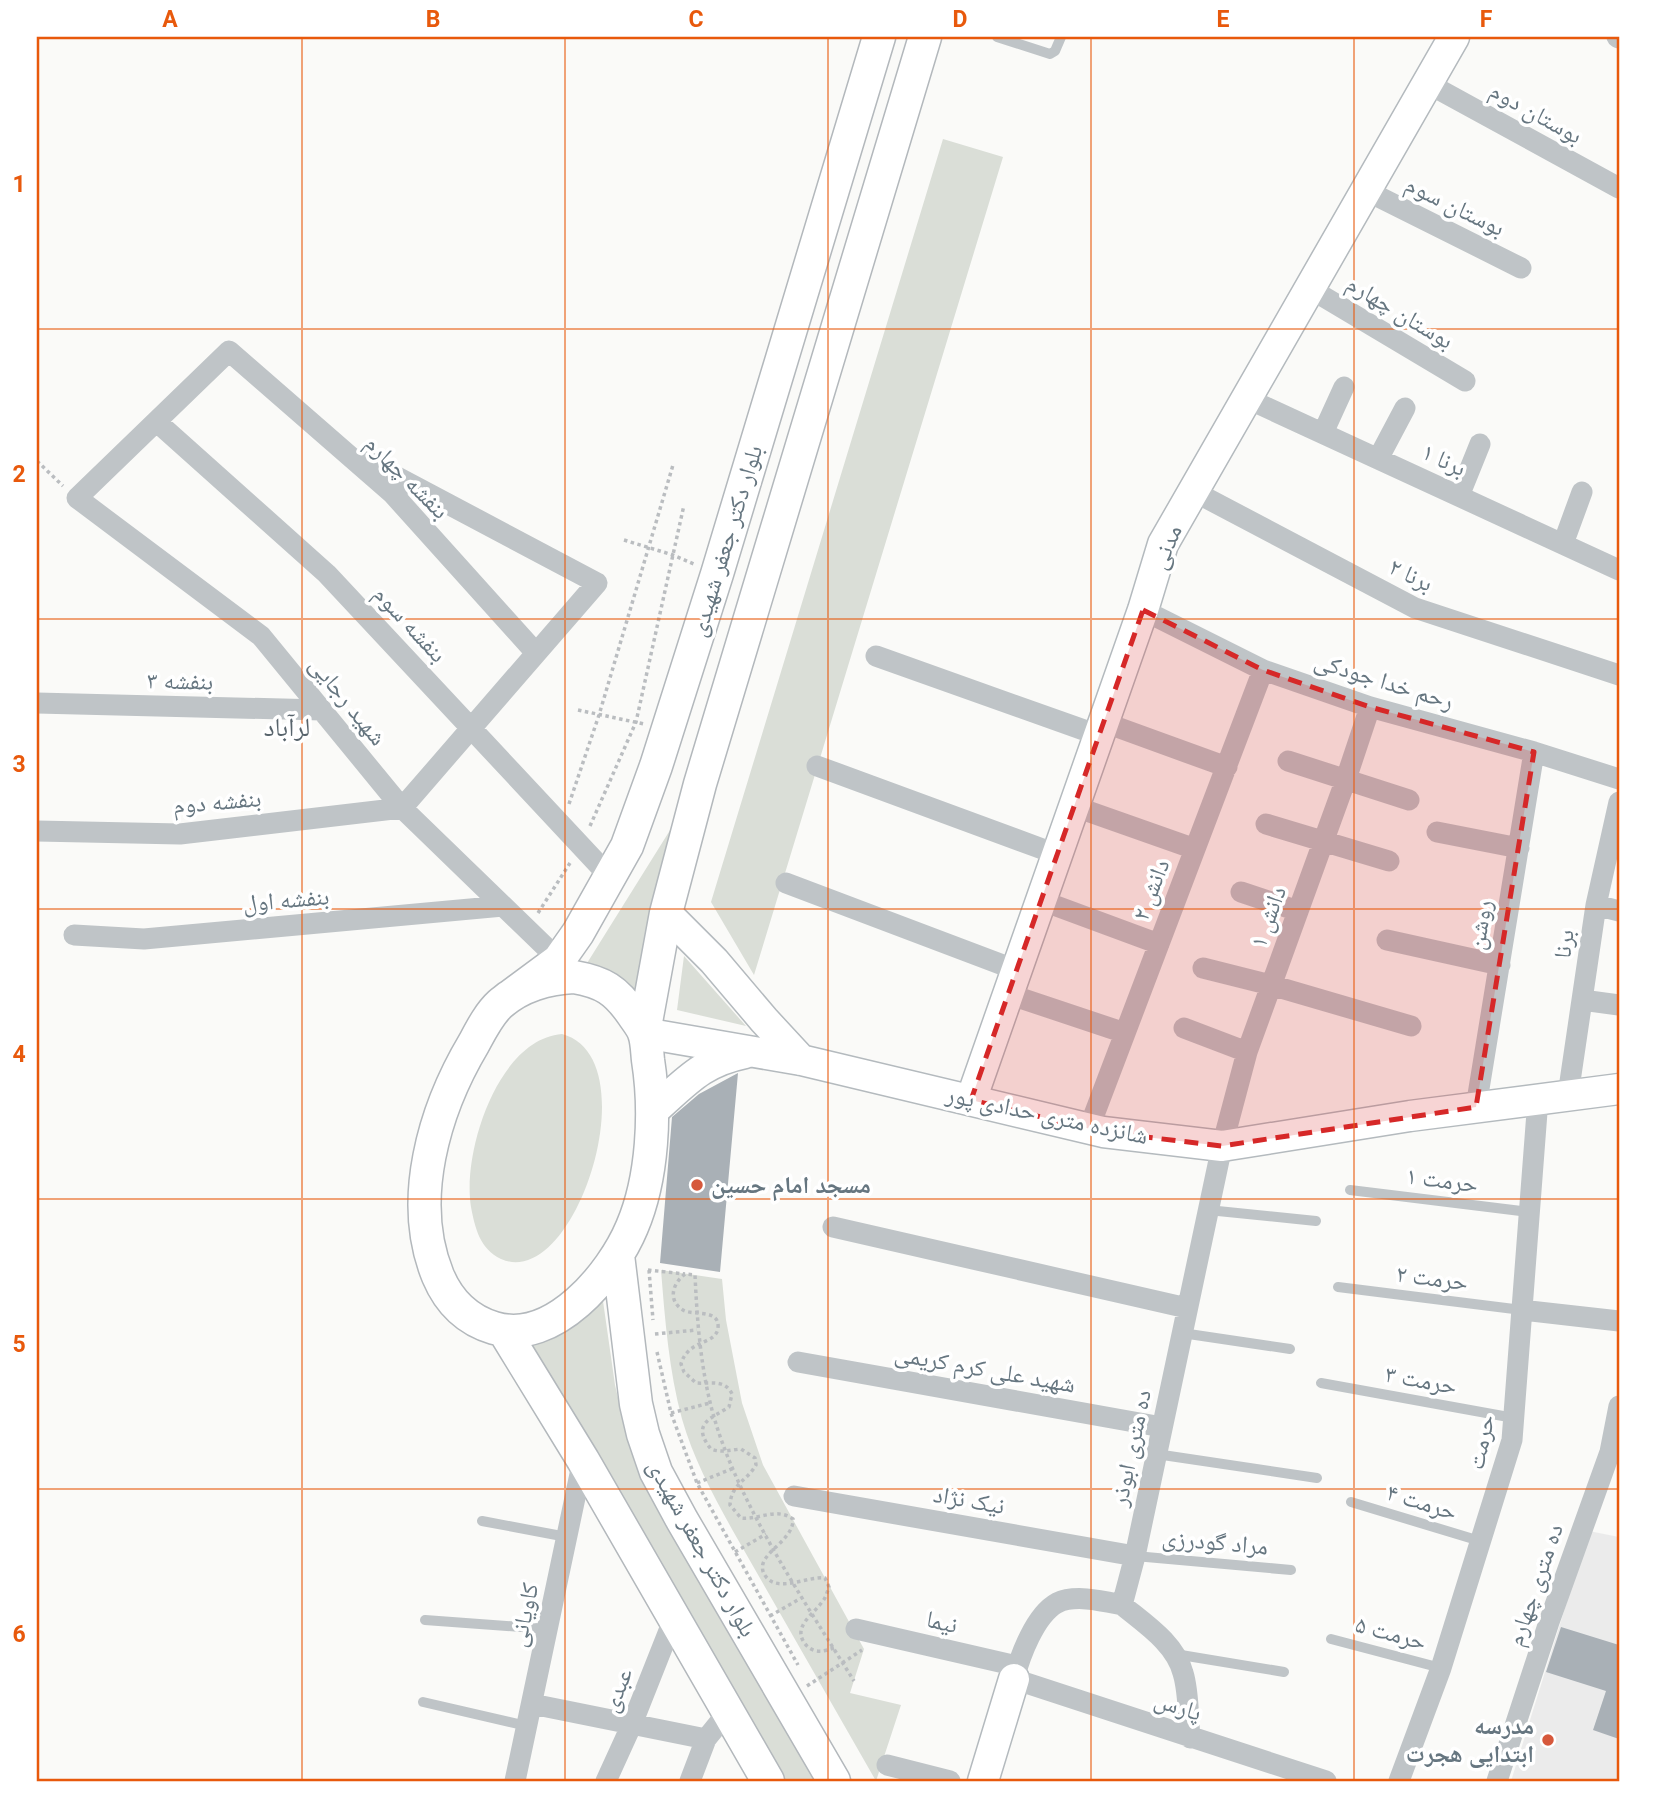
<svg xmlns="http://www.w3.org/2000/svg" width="1656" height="1818" font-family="Roboto,'Noto Naskh Arabic',sans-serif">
	<rect width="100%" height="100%" fill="#fafaf8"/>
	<!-- built -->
	<path fill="#ebebeb" d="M 1589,1531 L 1619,1537 L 1619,1781 L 1511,1781 Z"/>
	<!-- green -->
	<path fill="#daded7" d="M 943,139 L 1003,157 L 754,975 L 711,902 Z
		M 692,795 L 631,1006 L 574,984 Z
		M 684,956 L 746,1026 L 677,1010 Z
		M 562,1034 C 650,1057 576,1292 501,1259 C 480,1249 475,1228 471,1207 C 462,1152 498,1039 562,1034 Z
		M 661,1270 L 722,1279 L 726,1320 L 742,1403 L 763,1465 L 864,1649 L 850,1693 L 901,1705 L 876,1781 L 733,1531 C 713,1495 693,1458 682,1419 C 669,1371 665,1320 661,1270 Z
		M 600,1280 L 615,1385 L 629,1445 L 649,1490 L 818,1781 L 786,1781 L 517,1323 Z"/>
	<!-- building -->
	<path fill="#a9b0b6" d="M 738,1073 L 720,1272 L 660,1263 L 672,1117 L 699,1094 Z
		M 1561,1627 L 1619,1645 L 1619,1739 L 1593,1730 L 1606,1691 L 1546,1672 Z"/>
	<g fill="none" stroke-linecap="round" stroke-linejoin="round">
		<!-- secondary casing -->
		<g stroke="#b4babe" stroke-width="33">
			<path id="secondary" d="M 666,913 L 714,961 L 764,1020 L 801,1060
				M 644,1033 L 801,1060 L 1103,1132 L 1222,1146 L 1410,1116 L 1619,1089
				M 971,1100 L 1143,610 L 1163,544 L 1454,37
				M 653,1111 C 686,1082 701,1062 745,1053
				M 983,1781 L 1014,1679"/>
		</g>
		<!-- primary casing -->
		<g stroke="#b3b8bc" stroke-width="35">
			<path id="primary" d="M 574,977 C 603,982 616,990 633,1015 C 637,1021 642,1027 644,1033 C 647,1041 647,1051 648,1060 C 656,1111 653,1178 632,1227 C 612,1275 553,1346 494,1328 C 467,1320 449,1302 438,1276 C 407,1201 434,1110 474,1043 C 481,1030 489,1014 500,1004 C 520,986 548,978 574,977 Z
				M 501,1003 L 559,960 L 578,933 L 627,846 L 656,766 L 717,574 L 879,37
				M 644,1033 L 666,913 L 700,784 L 925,37
				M 618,1255 L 636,1404 L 643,1434 L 656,1472 L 682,1520 L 834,1781
				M 504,1331 L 583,1460 L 768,1781"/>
		</g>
		<!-- path -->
		<path stroke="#babdc0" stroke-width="3.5" stroke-dasharray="3.5 3.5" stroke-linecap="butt" d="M 37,461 L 63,486
			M 624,540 L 673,555 L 696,565
			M 578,710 L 644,724
			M 569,804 L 599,715 L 673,465
			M 590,826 L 636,722 L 684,505
			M 538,913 L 570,863
			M 648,1270 L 685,1274
			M 649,1270 L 653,1320
			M 655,1334 L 697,1330
			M 657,1352 L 671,1413 L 697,1483 L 798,1665
			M 671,1413 L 710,1403
			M 697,1483 L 734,1468
			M 735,1552 L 766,1534
			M 770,1616 L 803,1597
			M 834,1648 C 824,1651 816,1654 807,1646 C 790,1628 813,1615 822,1602 C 826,1598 827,1592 829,1587 L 825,1578 C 808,1576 780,1592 767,1578 C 748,1556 794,1544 793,1519 C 776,1507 759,1520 741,1518 L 730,1505 C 731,1484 747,1481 756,1465 L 755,1458 L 741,1449 C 730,1450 721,1453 711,1449 C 691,1424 710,1419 729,1407 L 732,1394 C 725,1379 710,1384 696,1383 L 684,1372 L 681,1364 C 688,1339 716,1345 718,1328 C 720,1308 692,1316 683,1310 C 667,1300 673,1283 685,1274 L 695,1275 C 697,1318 700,1360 710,1402 C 732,1495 803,1599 854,1681
			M 807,1686 L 862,1650"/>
		<!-- lane -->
		<path stroke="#bfc4c7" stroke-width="10" d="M 997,37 L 1050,54 L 1055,51 L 1061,37
			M 1350,1190 L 1529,1212
			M 1208,1210 L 1316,1221
			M 1338,1287 L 1522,1310
			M 1182,1333 L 1290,1349
			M 1321,1383 L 1514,1418
			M 1156,1454 L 1317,1478
			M 1351,1502 L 1480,1541
			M 482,1521 L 567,1537
			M 1135,1556 L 1291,1570
			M 425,1620 L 548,1629
			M 1331,1639 L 1441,1668
			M 1175,1654 L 1284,1672
			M 423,1702 L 527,1726"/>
		<!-- street -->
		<path stroke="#bfc4c7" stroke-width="21" d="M 1617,37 L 1619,38
			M 1427,83 L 1619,188
			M 1365,190 L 1521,268
			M 1309,288 L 1465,381
			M 1246,398 L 1619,570
			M 157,422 L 327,574 L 610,877
			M 1323,433 L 1344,387
			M 1378,459 L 1405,408
			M 1193,491 L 1415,608 L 1619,675
			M 1459,496 L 1480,444
			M 1563,544 L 1582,492
			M 1143,610 L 1263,670 L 1370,707 L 1534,752 L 1619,779
			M 536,653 L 392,493 L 229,351 L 77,498 L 261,636 L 402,808 L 559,960
			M 876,656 L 1098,735
			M 37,703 L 322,710
			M 1103,722 L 1227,767
			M 1288,761 L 1409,800
			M 817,766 L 1056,854
			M 1073,806 L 1195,849
			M 1266,824 L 1389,861
			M 37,831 L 180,834 L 402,808 L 597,583 L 367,461
			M 1437,832 L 1519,848
			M 786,883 L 1016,970
			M 1241,892 L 1298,911
			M 1040,900 L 1159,944
			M 1596,905 L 1619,911
			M 74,935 L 144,939 L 503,906
			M 1387,940 L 1500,965
			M 1203,968 L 1271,985 L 1411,1026
			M 1008,994 L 1125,1033
			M 1582,1000 L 1619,1005
			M 1184,1028 L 1247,1052
			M 1568,1095 L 1596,905 L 1619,802
			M 1476,1107 L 1534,752
			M 1089,1128 L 1263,670
			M 833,1227 L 1187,1308
			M 1522,1310 L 1619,1321
			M 798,1362 L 1162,1427
			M 794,1496 L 1135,1556
			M 1122,1605 C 1103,1601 1075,1594 1057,1603 C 1035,1615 1020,1656 1014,1679 L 1326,1781
			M 856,1629 L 1017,1666
			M 532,1704 L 706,1739 L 727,1713
			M 1190,1738 C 1188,1717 1189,1692 1183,1673 C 1175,1643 1145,1624 1122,1605 L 1135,1556 L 1222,1146 L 1247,1052 L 1346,779 L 1370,707
			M 887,1765 L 950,1781
			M 515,1781 L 583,1460
			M 606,1781 L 632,1724 L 674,1618
			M 690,1781 L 706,1739
			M 1399,1781 L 1441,1668 L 1512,1440 L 1538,1099
			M 1497,1781 L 1549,1622 L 1610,1452 L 1619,1406"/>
		<!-- secondary -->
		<use href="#secondary" stroke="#fff" stroke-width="30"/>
		<!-- primary -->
		<use href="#primary" stroke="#fff" stroke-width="32"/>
	</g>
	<!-- marked area -->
	<path fill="#d62828" fill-opacity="0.2" stroke="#d62828" stroke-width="5" stroke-dasharray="14 9" stroke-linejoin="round" d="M 1143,610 L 1263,670 L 1370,707 L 1534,752 L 1476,1107 L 1222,1146 L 1103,1132 L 971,1100 Z"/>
	<!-- grid -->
	<path fill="none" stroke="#e8590c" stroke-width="2" stroke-opacity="0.55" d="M 302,37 L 302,1781M 565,37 L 565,1781M 828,37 L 828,1781M 1091,37 L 1091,1781M 1354,37 L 1354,1781M 37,329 L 1619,329M 37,619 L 1619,619M 37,909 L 1619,909M 37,1199 L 1619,1199M 37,1489 L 1619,1489"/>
	<!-- markers -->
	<g fill="#d6583b" stroke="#fff" stroke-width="2.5">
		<circle cx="697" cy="1185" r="7"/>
		<circle cx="1548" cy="1740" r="7"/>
	</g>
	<g text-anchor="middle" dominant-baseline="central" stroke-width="7" stroke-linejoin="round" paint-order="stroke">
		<!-- street labels -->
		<g font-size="24" fill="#667680" stroke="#fff">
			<text transform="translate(1536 113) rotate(29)">بوستان دوم</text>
			<text transform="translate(1455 206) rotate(26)">بوستان سوم</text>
			<text transform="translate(1400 312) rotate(31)">بوستان چهارم</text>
			<text transform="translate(1444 460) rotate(25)">برنا ۱</text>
			<text transform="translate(407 477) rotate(45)">بنفشه چهارم</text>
			<text transform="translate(726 541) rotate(-73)">بلوار دکتر جعفر شهیدی</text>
			<text transform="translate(1166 547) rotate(-67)">مدنی</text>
			<text transform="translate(1411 575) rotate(26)">برنا ۲</text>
			<text transform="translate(410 624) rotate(47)">بنفشه سوم</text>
			<text transform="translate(180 681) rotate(1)">بنفشه ۳</text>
			<text transform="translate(1384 681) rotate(17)">رحم خدا جودکی</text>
			<text transform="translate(348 701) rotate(51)">شهید رجایی</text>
			<text transform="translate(217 802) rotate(-5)">بنفشه دوم</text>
			<text transform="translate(1151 890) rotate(-69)">دانش ۲</text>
			<text transform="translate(286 900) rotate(-5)">بنفشه اول</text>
			<text transform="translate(1268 917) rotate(-70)">دانش ۱</text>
			<text transform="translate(1480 925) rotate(-81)">روشن</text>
			<text transform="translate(1564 944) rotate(-82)">برنا</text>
			<text transform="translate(1047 1115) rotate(12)">شانزده متری حدادی پور</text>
			<text transform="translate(1442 1180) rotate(7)">حرمت ۱</text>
			<text transform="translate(1432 1278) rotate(7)">حرمت ۲</text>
			<text transform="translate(985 1369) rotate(10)">شهید علی کرم کریمی</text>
			<text transform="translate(1421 1380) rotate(10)">حرمت ۳</text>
			<text transform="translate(1481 1442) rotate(-78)">حرمت</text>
			<text transform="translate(1131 1448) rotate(-78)">ده متری ابوذر</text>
			<text transform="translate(969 1500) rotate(10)">نیک نژاد</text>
			<text transform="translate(1422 1502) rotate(17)">حرمت ۴</text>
			<text transform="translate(1215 1542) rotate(5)">مراد گودرزی</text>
			<text transform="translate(702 1548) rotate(61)">بلوار دکتر جعفر شهیدی</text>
			<text transform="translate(1535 1585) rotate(-71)">ده متری چهارم</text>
			<text transform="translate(524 1615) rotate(-78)">کاویانی</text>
			<text transform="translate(942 1622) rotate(13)">نیما</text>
			<text transform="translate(1391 1633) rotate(15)">حرمت ۵</text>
			<text transform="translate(617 1690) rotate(-68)">عبدی</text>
			<text transform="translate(1178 1706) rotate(18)">پارس</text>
		</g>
		<!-- poi labels -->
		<g font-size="24" font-weight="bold" fill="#667680" stroke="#fff" text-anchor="start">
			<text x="711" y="1185">مسجد امام حسین</text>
			<text x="1534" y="1726" text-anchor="end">مدرسه<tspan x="1534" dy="28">ابتدایی هجرت</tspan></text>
		</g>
		<!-- neighbourhood labels -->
		<g font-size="26" fill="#58646c" stroke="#fff">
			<text x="287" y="727">لرآباد</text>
		</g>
	</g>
	<!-- border -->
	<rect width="1656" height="1818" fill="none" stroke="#ffffff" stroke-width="77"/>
	<rect x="38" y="38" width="1580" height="1742" fill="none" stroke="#e8590c" stroke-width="2.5"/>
	<g font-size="23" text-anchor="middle" font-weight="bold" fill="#e8590c">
		<text x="170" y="27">A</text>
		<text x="433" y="27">B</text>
		<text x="696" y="27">C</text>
		<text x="960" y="27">D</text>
		<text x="1223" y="27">E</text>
		<text x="1486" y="27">F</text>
		<text x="19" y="192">1</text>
		<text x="19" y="482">2</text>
		<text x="19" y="772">3</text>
		<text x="19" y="1062">4</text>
		<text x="19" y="1352">5</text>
		<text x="19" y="1642">6</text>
	</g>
</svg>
